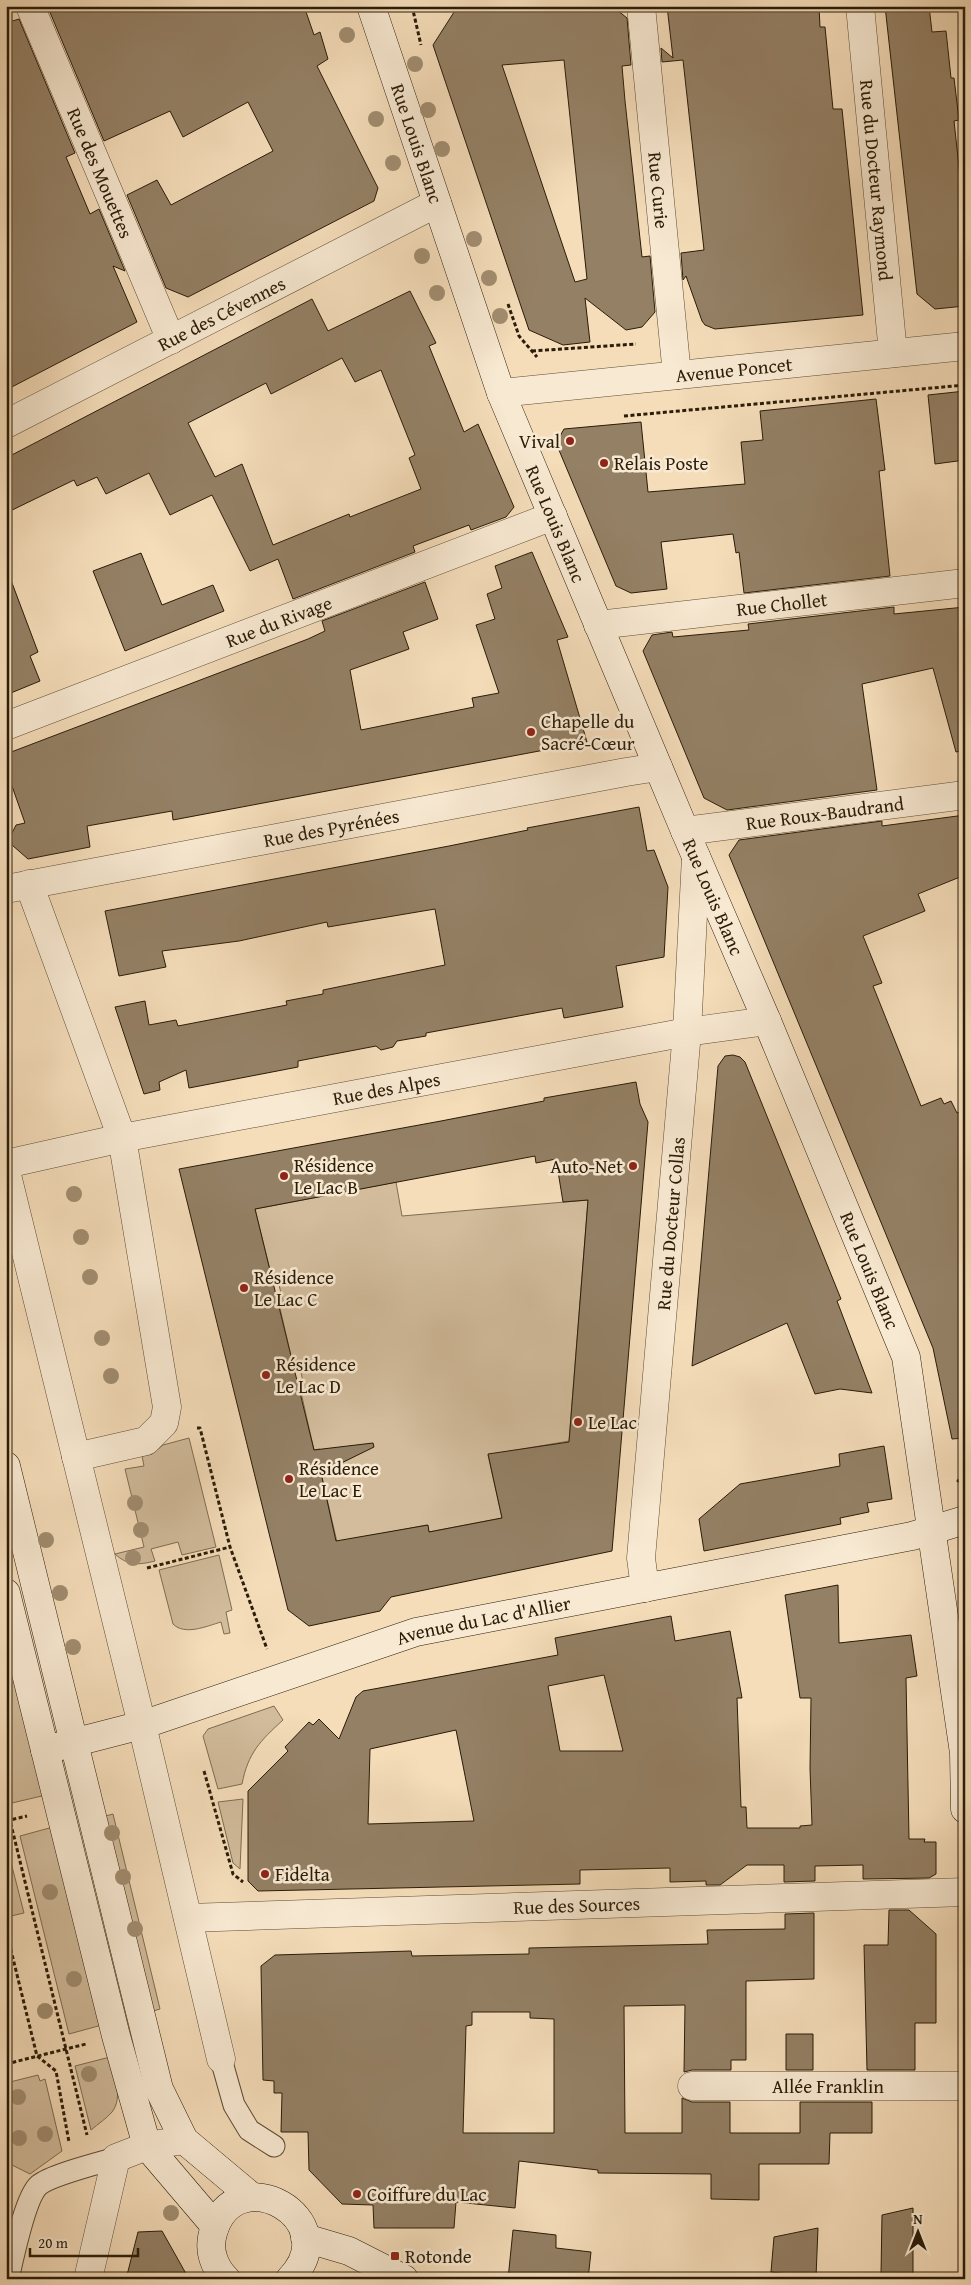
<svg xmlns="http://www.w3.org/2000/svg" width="971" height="2285" font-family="'Gentium Book Plus',serif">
	<rect width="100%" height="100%" fill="#f5ddba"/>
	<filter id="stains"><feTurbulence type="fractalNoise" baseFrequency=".004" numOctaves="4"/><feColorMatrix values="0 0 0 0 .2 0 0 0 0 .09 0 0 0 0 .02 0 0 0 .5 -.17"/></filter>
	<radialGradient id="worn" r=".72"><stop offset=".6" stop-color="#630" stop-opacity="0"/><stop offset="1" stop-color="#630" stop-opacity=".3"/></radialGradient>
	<!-- green -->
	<path fill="#d2bc9c" stroke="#7e6c52" d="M 396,1182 L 402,1216 L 588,1200 L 569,1441 L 488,1455 L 502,1518 L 429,1532 L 427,1525 L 337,1542 L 321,1473 L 320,1449 L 314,1450 L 300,1388 L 304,1386 L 299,1364 L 293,1364 L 279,1304 L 283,1301 L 278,1281 L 273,1282 L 255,1209 Z
		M 189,1438 L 216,1547 L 182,1555 L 178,1542 L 151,1549 L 155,1561 C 139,1565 128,1566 115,1554 L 144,1547 L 125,1469 L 144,1466 L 142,1456 L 152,1454 L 163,1445 Z
		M 219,1555 L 232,1610 L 226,1612 L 230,1633 L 224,1634 L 221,1622 C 207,1626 185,1636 173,1624 L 159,1570 Z
		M 6,1633 L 46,1795 L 12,1803 L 6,1779 Z
		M 274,1706 L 283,1720 C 260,1741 248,1753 242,1784 L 218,1789 L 203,1736 L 208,1729 Z
		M 243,1799 L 240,1869 L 233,1863 L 218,1802 Z
		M 113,1814 L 160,2009 L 150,2012 L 102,1817 Z
		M 53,1827 L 102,2025 L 69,2034 L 20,1836 Z
		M 6,1843 L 24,1913 L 11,1916 L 6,1899 Z
		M 110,2057 C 113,2073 124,2097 112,2112 C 107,2118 98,2124 91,2130 L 75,2066 Z
		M 38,2075 L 40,2081 L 45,2079 L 62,2151 L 30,2174 L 6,2162 L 6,2083 Z"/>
	<!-- building -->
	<path fill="#948065" stroke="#2a1c08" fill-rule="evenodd" d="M 60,6 L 304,6 L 314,35 L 320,32 L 328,59 L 317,66 L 378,188 L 374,201 L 188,297 L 166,288 L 127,195 L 157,180 L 171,205 L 273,151 L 248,102 L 183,137 L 170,111 L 104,141 L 49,10 Z
		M 478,6 L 612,6 L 627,18 L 631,65 L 622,66 L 625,101 L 642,257 L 650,256 L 655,312 L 642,327 L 626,330 L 585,298 L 590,342 L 563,345 L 529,330 L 433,45 L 456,9 ZM 564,60 L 587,279 L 575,282 L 502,65 Z
		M 667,6 L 819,6 L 820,27 L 825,27 L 833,109 L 842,109 L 863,315 L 715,329 L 705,325 L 702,321 L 686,276 L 683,280 L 681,253 L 704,250 L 683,60 L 662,62 L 661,48 L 673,58 Z
		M 885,6 L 929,6 L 932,32 L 946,31 L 951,78 L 954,78 L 959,120 L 954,121 L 965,223 L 965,306 L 935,309 L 917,294 Z
		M 19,19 L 75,153 L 66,157 L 90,214 L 99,209 L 125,271 L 113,266 L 137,322 L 6,390 L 6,23 Z
		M 410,291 L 436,343 L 429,346 L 464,432 L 478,424 L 514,507 L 506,517 L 471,530 L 469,525 L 413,546 L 415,552 L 293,599 L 278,559 L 250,571 L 212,495 L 170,515 L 149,473 L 106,494 L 97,477 L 77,486 L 74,480 L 6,513 L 6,458 L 312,299 L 328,331 ZM 342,358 L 355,382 L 381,370 L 415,455 L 409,458 L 421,489 L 350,517 L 349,514 L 273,545 L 242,464 L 215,477 L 188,423 L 266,383 L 271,394 Z
		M 965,391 L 965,460 L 935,464 L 928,395 Z
		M 876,399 L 885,470 L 879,471 L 890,576 L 744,593 L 739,552 L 736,553 L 733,534 L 661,542 L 667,589 L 631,593 L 616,586 L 556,443 L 564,429 L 641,422 L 648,492 L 745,484 L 741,442 L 763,440 L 760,411 Z
		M 532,552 L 568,637 L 557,640 L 587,742 L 173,820 L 172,811 L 87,826 L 90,847 L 28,859 L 12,845 L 11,835 L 16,825 L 25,823 L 6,769 L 6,754 L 308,639 L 325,631 L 322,621 L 425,582 L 438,619 L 403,632 L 409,649 L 350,670 L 361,730 L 474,707 L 472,698 L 499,693 L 476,625 L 495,619 L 487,594 L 502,588 L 495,566 Z
		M 141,553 L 162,605 L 213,585 L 224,611 L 125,651 L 93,571 Z
		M 6,575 L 9,575 L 38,652 L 30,656 L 40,681 L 6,695 Z
		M 894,607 L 894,614 L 965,607 L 965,750 L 956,752 L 933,668 L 862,684 L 877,790 L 727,810 L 704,798 L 643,651 L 652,635 L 672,632 L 673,637 L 749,630 L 748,624 Z
		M 639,807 L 647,851 L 654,850 L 668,887 L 664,957 L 616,966 L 623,1007 L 564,1018 L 562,1008 L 426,1033 L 426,1036 L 397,1041 L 393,1047 L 381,1050 L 376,1046 L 298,1061 L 298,1067 L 189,1088 L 186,1070 L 159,1082 L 160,1090 L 144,1094 L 115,1007 L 145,1001 L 149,1025 L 176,1020 L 178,1026 L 287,1005 L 286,1001 L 323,994 L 323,990 L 445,965 L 435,909 L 328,927 L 327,922 L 239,941 L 162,951 L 166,967 L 119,976 L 105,911 L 449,846 L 528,830 L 527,828 Z
		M 965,815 L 965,875 L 918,894 L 925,911 L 863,936 L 882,983 L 873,986 L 921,1106 L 941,1098 L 944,1104 L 951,1101 L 957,1113 L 965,1111 L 965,1438 L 952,1439 L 933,1348 L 729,855 L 739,840 L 882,821 L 882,826 Z
		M 733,1055 L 740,1057 L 745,1062 L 841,1299 L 837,1301 L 872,1393 L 840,1389 L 815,1394 L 787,1323 L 692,1366 L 718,1066 L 725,1056 Z
		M 636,1082 L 640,1104 L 648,1122 L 612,1551 L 391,1597 L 380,1611 L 309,1626 L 288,1610 L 179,1169 L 441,1121 L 544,1101 L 544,1098 ZM 535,1156 L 536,1163 L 556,1159 L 563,1202 L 588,1200 L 569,1442 L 488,1454 L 502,1518 L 429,1532 L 428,1525 L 336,1541 L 321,1473 L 374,1447 L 373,1443 L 314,1450 L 255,1209 Z
		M 884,1446 L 892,1499 L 867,1503 L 869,1512 L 840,1518 L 841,1524 L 704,1551 L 699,1519 L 740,1484 L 840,1466 L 839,1454 Z
		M 838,1585 L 839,1643 L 911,1635 L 917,1676 L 906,1678 L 909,1839 L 925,1839 L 924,1842 L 936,1842 L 936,1874 L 929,1878 L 863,1879 L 863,1865 L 815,1866 L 815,1881 L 784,1882 L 784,1865 L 747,1865 L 720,1885 L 706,1885 L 706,1881 L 670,1882 L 670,1868 L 580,1870 L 580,1884 L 258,1891 L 248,1881 L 248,1791 L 288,1751 L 285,1747 L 309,1722 L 313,1725 L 319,1719 L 339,1739 L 356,1697 L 363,1691 L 558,1655 L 555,1638 L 671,1616 L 675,1641 L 730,1631 L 742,1698 L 737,1698 L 741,1807 L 746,1807 L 747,1828 L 800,1828 L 800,1826 L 812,1825 L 810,1768 L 811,1698 L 800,1698 L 785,1595 ZM 604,1675 L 623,1751 L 560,1751 L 548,1686 ZM 456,1730 L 474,1821 L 368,1824 L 370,1749 Z
		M 889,1910 L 909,1910 L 936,1934 L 936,2023 L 915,2023 L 915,2070 L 867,2070 L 864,1945 L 888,1945 Z
		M 814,1913 L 814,1979 L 746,1981 L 746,2060 L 731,2060 L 731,2070 L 692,2070 L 684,2072 L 685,2005 L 624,2006 L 625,2133 L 682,2133 L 682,2098 L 692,2102 L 730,2102 L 730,2133 L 800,2133 L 800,2102 L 872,2102 L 872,2133 L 830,2133 L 829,2164 L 759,2164 L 759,2200 L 711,2199 L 711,2174 L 598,2173 L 598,2170 L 519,2161 L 515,2208 L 456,2202 L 454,2228 L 374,2228 L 373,2205 L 342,2204 L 309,2170 L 308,2132 L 281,2132 L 282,2093 L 274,2093 L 274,2081 L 263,2080 L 261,1966 L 275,1955 L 411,1951 L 412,1956 L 529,1954 L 529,1948 L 708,1944 L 707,1930 L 785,1929 L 785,1914 ZM 472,2012 L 530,2012 L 530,2018 L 554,2019 L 554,2133 L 463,2133 L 466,2026 L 472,2025 Z
		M 786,2034 L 813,2034 L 813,2070 L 786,2070 Z
		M 913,2208 L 913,2276 L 881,2274 L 882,2215 Z
		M 818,2228 L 816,2277 L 771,2272 L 774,2237 Z
		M 513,2230 L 556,2235 L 556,2248 L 591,2252 L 588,2279 L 508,2279 Z
		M 162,2231 L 189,2279 L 126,2279 L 138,2232 Z"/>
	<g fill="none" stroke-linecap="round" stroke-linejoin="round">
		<!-- lane casing -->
		<g stroke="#5d4c34" stroke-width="23">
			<path id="lane" d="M 221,2059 L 234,2105 L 249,2130 L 274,2146
				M 8,2279 C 13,2258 25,2197 39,2185 C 51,2175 99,2163 116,2158"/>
		</g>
		<!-- street casing -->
		<g stroke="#5d4c34" stroke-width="29">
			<g id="street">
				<path id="s1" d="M 30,6 L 171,340"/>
				<path id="s2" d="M 641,6 L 677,375"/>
				<path id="s3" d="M 860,6 L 893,353"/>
				<path id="s4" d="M 501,393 L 965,346"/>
				<path id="s5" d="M 6,424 L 437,203"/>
				<path id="s6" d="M 598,625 L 965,583"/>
				<path id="s7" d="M 6,726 L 553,516"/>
				<path id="s8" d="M 685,831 L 965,795"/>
				<path d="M 29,884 L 122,1138 L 167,1407 L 164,1423 L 146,1441 L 76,1457"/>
				<path id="s9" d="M 6,889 L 626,772 L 658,767"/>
				<path id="s10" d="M 6,1164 L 122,1138 L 687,1032 L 767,1021"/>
				<path d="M 6,1171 L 142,1725 L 221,2059"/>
				<path id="s11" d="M 645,1588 L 641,1558 L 687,1032 L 696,857"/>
				<path id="s12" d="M 188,1918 L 965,1892"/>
				<path id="s13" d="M 692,2086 L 965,2086"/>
				<path d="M 88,2279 L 116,2158 L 147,2146 L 184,2140"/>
			</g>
		</g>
		<!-- secondary casing -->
		<g stroke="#2a1c08" stroke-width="29">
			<g id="secondary">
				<path id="s14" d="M 371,6 L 501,393 L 685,831 L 767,1021 L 906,1357 L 964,1753 L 965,1809"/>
				<path d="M 6,1466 L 159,2089 L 184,2140 L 252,2197"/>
				<path d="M 6,1593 L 116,2036 L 147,2146 L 215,2226"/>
				<path id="s15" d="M 45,1750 L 142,1725 L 416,1632 L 912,1536 L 965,1520"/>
				<path d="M 305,2238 L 349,2251 L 404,2279"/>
				<path d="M 226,2279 C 214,2267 208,2250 213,2233 C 234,2156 348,2219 290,2279"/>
			</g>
		</g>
		<!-- path -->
		<path stroke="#2a1c08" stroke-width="3" stroke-dasharray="4 2.5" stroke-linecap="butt" d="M 412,6 L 421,45
			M 508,304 L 519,336 L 537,357
			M 532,351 L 636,344
			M 624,416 L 965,385
			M 197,1428 L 200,1428 L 230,1547 L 267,1649
			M 957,1480 L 965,1485
			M 147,1568 L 230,1547
			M 204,1771 L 233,1874 L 243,1882
			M 6,1804 L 87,2135
			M 6,1821 L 27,1816
			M 6,1930 L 37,2056 L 56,2071 L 69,2142
			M 6,1958 L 10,1947
			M 6,2064 L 86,2044"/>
		<!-- lane -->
		<use href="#lane" stroke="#f8e9d2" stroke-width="21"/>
		<!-- street -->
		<use href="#street" stroke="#f8e9d2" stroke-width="28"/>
		<!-- secondary -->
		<use href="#secondary" stroke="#f8e9d2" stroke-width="28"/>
	</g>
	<!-- trees -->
	<g fill="#a18d70">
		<circle cx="347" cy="35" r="8"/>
		<circle cx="415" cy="64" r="8"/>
		<circle cx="428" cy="110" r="8"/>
		<circle cx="376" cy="119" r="8"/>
		<circle cx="442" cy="149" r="8"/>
		<circle cx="393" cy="163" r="8"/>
		<circle cx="474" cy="239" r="8"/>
		<circle cx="422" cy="256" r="8"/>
		<circle cx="489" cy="278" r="8"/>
		<circle cx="437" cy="293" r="8"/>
		<circle cx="500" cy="316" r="8"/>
		<circle cx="74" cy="1194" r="8"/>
		<circle cx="81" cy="1237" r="8"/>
		<circle cx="90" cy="1277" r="8"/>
		<circle cx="102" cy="1338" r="8"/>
		<circle cx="111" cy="1376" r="8"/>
		<circle cx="135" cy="1503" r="8"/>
		<circle cx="141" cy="1530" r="8"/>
		<circle cx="46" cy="1540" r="8"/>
		<circle cx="133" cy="1558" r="8"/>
		<circle cx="60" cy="1593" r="8"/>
		<circle cx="73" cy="1647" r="8"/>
		<circle cx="112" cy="1833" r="8"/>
		<circle cx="123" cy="1877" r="8"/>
		<circle cx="50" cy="1892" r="8"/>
		<circle cx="135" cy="1929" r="8"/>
		<circle cx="74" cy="1979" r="8"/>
		<circle cx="45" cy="2011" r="8"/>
		<circle cx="89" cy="2074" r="8"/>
		<circle cx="18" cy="2097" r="8"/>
		<circle cx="45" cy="2134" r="8"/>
		<circle cx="19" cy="2138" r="8"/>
		<circle cx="171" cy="2213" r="8"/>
	</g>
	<!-- markers -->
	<g fill="#8f2418" stroke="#f8e9d2" stroke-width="2">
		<circle cx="570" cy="441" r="5"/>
		<circle cx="604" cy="463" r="5"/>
		<circle cx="531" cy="732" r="5"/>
		<circle cx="633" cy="1166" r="5"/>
		<circle cx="284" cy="1176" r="5"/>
		<circle cx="244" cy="1288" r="5"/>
		<circle cx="266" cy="1375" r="5"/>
		<circle cx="578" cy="1422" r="5"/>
		<circle cx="289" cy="1479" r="5"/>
		<circle cx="265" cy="1874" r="5"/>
		<circle cx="357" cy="2194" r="5"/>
		<rect x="390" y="2251" width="10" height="10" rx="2.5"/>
	</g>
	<g text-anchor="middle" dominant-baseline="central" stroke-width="5" stroke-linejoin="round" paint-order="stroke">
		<!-- street labels -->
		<g font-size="19" fill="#2a1c08" stroke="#f8e9d2">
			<text stroke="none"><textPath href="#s14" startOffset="145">Rue Louis Blanc</textPath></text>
			<text stroke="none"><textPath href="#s1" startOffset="181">Rue des Mouettes</textPath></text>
			<text stroke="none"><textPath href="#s3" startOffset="175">Rue du Docteur Raymond</textPath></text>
			<text stroke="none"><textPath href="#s2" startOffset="185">Rue Curie</textPath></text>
			<text stroke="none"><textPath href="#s5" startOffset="242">Rue des Cévennes</textPath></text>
			<text stroke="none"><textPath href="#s4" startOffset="234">Avenue Poncet</textPath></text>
			<text stroke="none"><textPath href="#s14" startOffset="550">Rue Louis Blanc</textPath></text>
			<text stroke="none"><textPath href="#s6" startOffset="185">Rue Chollet</textPath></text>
			<text stroke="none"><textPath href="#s7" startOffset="292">Rue du Rivage</textPath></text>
			<text stroke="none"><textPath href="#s8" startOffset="141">Rue Roux-Baudrand</textPath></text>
			<text stroke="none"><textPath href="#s9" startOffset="331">Rue des Pyrénées</textPath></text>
			<text stroke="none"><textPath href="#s14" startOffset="955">Rue Louis Blanc</textPath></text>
			<text stroke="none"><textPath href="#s10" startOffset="388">Rue des Alpes</textPath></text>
			<text stroke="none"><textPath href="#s11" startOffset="366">Rue du Docteur Collas</textPath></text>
			<text stroke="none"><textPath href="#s14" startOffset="1360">Rue Louis Blanc</textPath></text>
			<text stroke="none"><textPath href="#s15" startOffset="458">Avenue du Lac d'Allier</textPath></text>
			<text stroke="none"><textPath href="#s12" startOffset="389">Rue des Sources</textPath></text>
			<text stroke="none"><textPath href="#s13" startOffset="136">Allée Franklin</textPath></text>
		</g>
		<!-- poi labels -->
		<g font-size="19" fill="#2a1c08" stroke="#f8e9d2" text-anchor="start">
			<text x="560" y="441" text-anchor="end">Vival</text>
			<text x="614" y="463">Relais Poste</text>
			<text x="541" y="721">Chapelle du<tspan x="541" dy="22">Sacré-Cœur</tspan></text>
			<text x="294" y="1165">Résidence<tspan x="294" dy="22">Le Lac B</tspan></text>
			<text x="623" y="1166" text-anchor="end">Auto-Net</text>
			<text x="254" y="1277">Résidence<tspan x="254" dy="22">Le Lac C</tspan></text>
			<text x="276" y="1364">Résidence<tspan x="276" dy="22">Le Lac D</tspan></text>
			<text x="588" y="1422">Le Lac</text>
			<text x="299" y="1468">Résidence<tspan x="299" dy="22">Le Lac E</tspan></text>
			<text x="275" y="1874">Fidelta</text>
			<text x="367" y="2194">Coiffure du Lac</text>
			<text x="405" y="2256">Rotonde</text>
		</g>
	</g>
	<!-- margin -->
	<rect width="971" height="2285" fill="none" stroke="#f5ddba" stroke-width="25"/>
	<rect x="8" y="8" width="956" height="2270" fill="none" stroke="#2a1c08" stroke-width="2.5"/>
	<rect x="12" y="12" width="946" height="2260" fill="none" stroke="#2a1c08"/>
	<!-- north arrow -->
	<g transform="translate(918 2232)" stroke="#f8e9d2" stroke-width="4" paint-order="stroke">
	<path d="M0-4L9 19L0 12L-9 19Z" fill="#2a1c08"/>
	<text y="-8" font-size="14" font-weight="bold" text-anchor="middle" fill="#2a1c08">N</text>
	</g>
	<!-- scale -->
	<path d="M30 2248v8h108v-8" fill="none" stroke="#2a1c08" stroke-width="2.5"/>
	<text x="38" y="2248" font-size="15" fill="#2a1c08" stroke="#f8e9d2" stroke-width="4" paint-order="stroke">20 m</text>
	<rect width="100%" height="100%" filter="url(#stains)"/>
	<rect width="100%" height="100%" fill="url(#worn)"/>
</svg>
